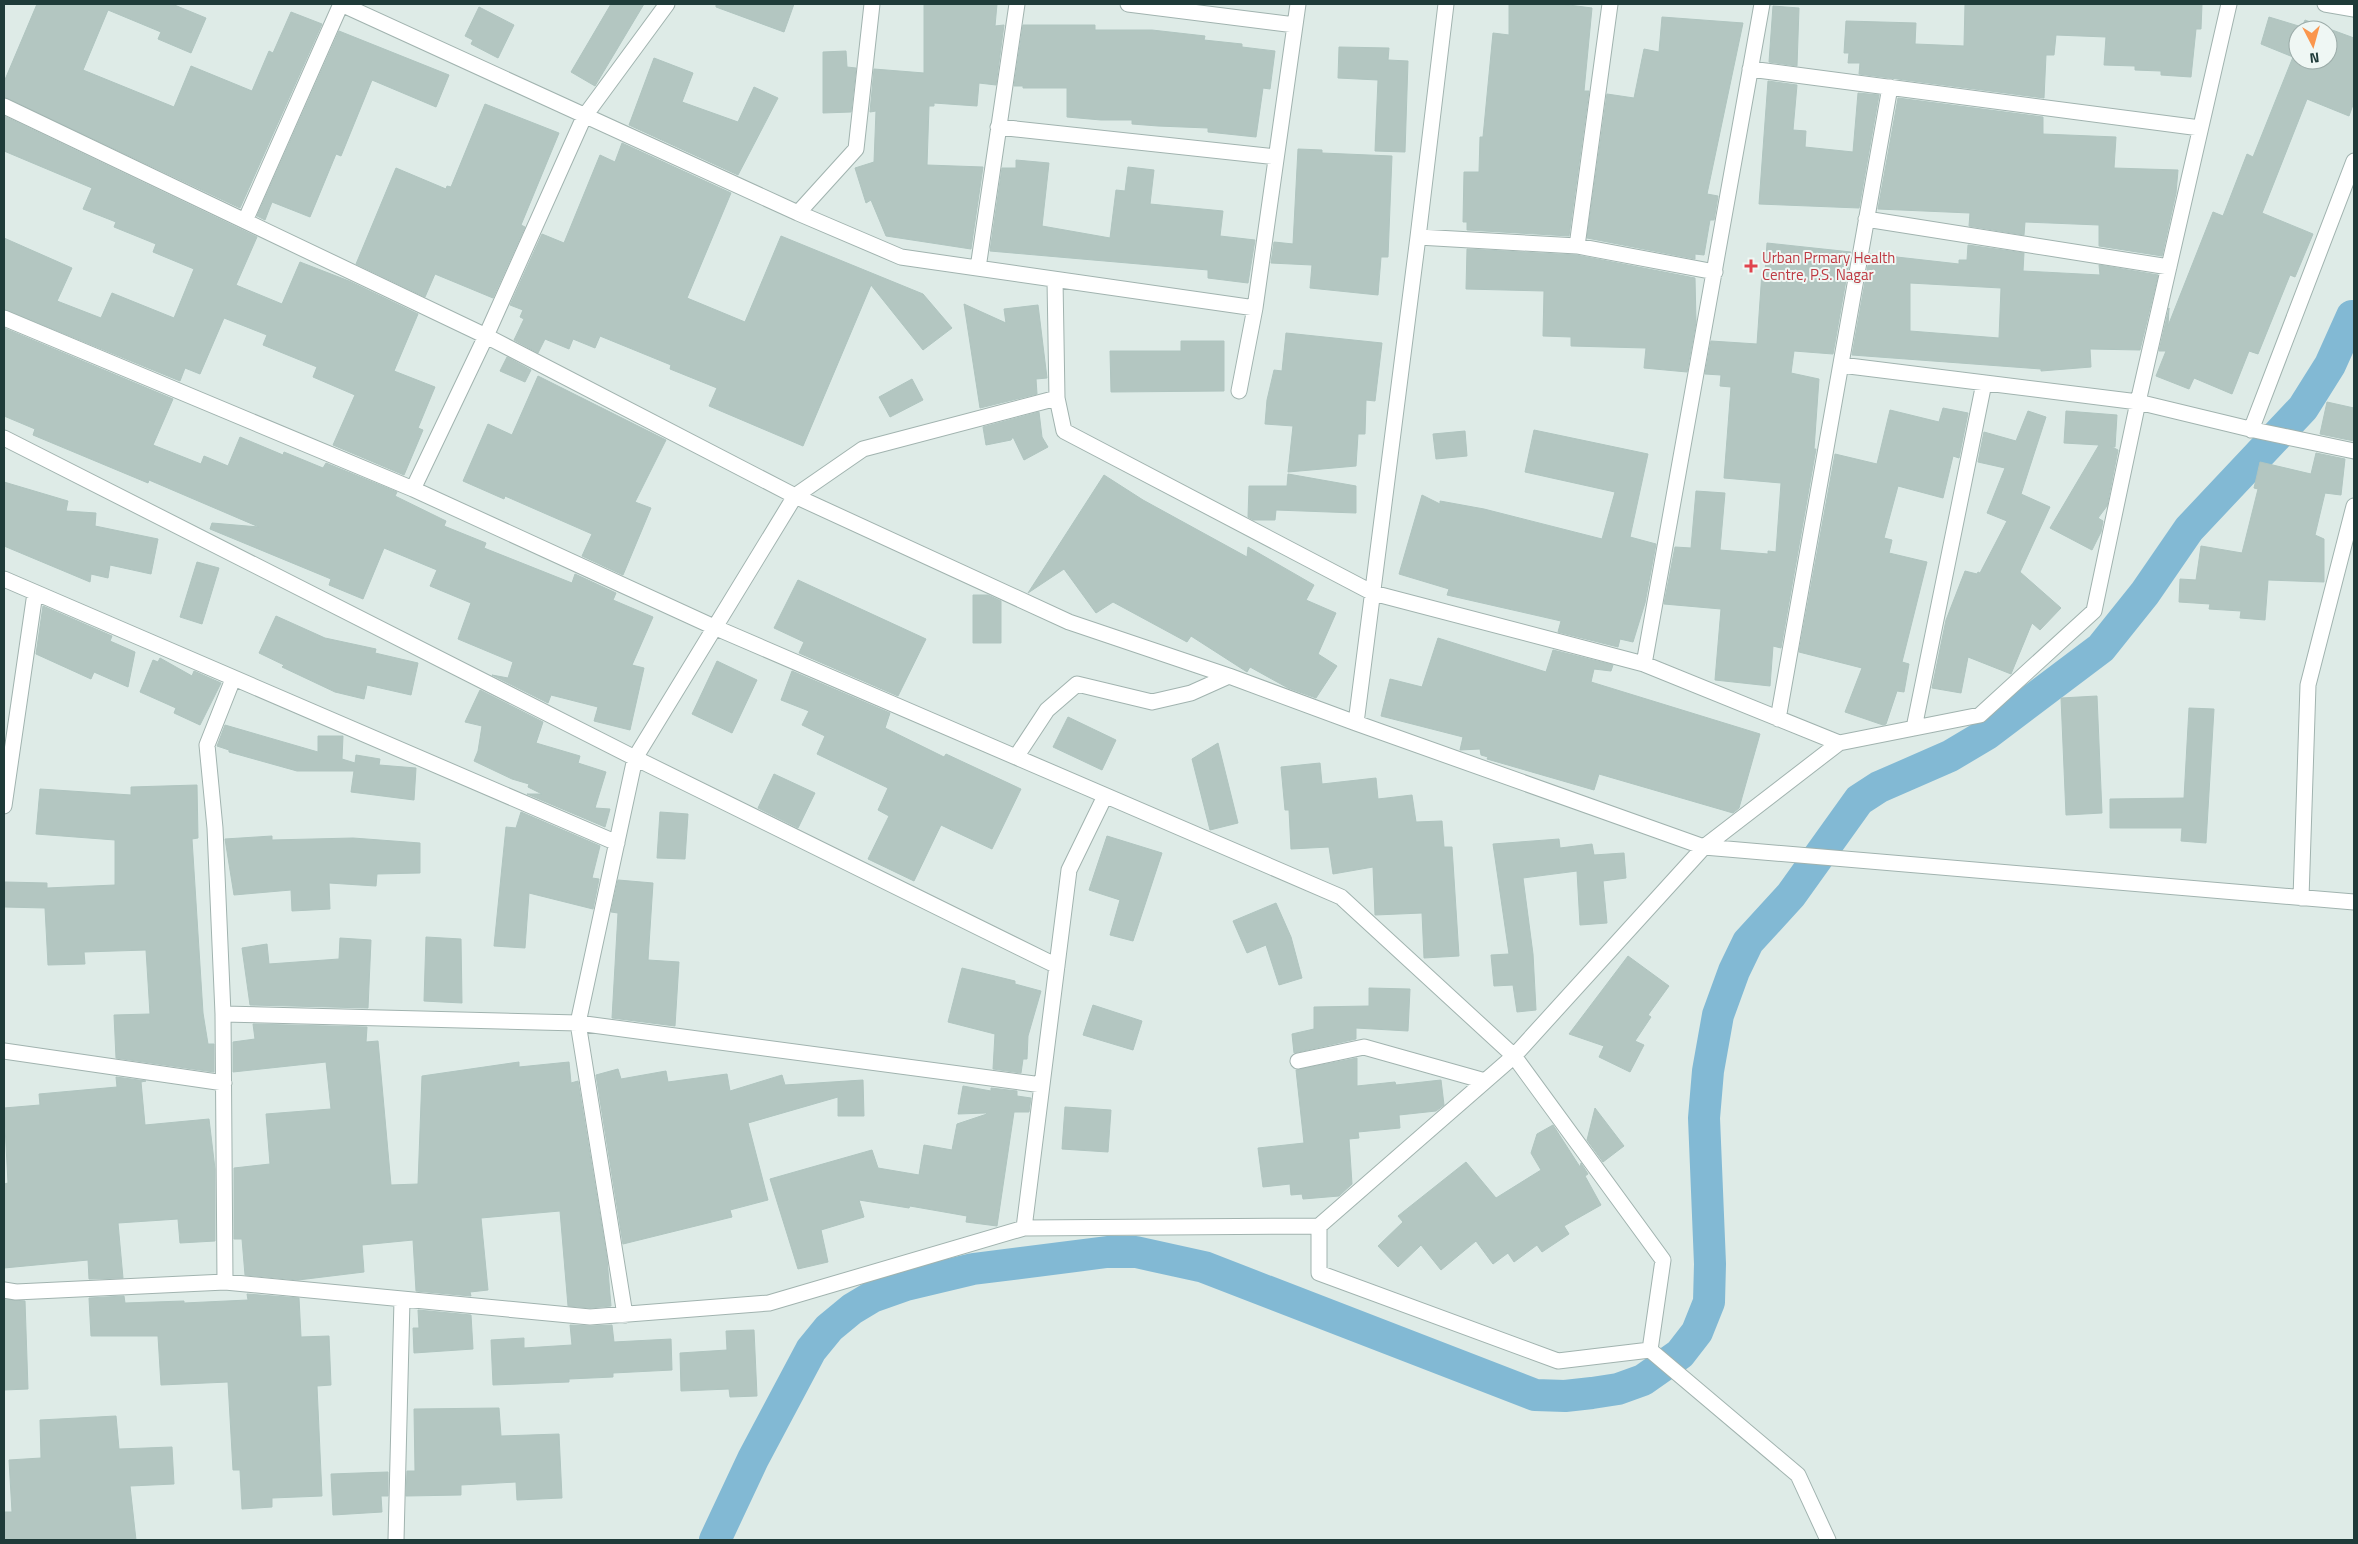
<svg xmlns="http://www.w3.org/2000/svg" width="2358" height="1544" font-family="'Titillium Web',sans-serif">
	<rect width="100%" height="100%" fill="#deebe7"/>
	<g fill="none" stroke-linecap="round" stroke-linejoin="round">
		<!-- canal -->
		<path stroke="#82b9d4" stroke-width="32" d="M 715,1540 L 753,1459 L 811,1350 L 829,1328 L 852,1309 L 872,1297 L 906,1285 L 973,1269 L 1107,1252 L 1136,1252 L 1204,1267 L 1535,1395 L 1565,1396 L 1592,1393 L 1618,1389 L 1643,1380 L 1680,1354 L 1697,1332 L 1709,1302 L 1710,1264 L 1704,1118 L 1708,1071 L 1718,1015 L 1734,971 L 1748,942 L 1791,895 L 1859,800 L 1879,787 L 1950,756 L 1987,734 L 2101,648 L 2145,593 L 2189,529 L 2303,408 L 2330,365 L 2352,316"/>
	</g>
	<!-- building -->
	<path fill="#b3c6c1" stroke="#b0c5c0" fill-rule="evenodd" d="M 37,4 L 172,4 L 206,18 L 191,53 L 158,39 L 161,32 L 108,10 L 83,70 L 174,107 L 191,66 L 252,91 L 269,51 L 273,53 L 291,12 L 322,24 L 240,208 L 4,97 L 4,82 Z
		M 611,4 L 644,4 L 595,86 L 571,72 Z
		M 716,4 L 794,4 L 784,32 L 716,7 Z
		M 924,4 L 997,4 L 995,26 L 1004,25 L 996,85 L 979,83 L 977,106 L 934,103 L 934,106 L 929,106 L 927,165 L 983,167 L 971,249 L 886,236 L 871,200 L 866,203 L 855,168 L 874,162 L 876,111 L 870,112 L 874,69 L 924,73 Z
		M 1509,4 L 1561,4 L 1592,8 L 1584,91 L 1589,91 L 1569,236 L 1467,230 L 1467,222 L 1463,222 L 1464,172 L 1479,172 L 1480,137 L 1483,137 L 1493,33 L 1509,35 Z
		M 1965,4 L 2202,4 L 2201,29 L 2196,29 L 2191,77 L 2161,75 L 2161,71 L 2135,70 L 2135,66 L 2104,65 L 2106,37 L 2056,35 L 2054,55 L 2046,55 L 2044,98 L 1859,74 L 1860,63 L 1848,63 L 1849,53 L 1844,53 L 1846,21 L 1916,23 L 1915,44 L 1964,46 Z
		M 1773,6 L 1799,8 L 1797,66 L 1769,62 Z
		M 479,7 L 514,25 L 498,58 L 471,44 L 473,40 L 465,36 Z
		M 1662,17 L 1743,23 L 1707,194 L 1718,196 L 1714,220 L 1710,220 L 1704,255 L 1695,254 L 1695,259 L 1587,238 L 1607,94 L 1634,98 L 1644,49 L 1659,52 Z
		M 2269,17 L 2302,27 L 2305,20 L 2354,38 L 2354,102 L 2349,116 L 2307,99 L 2262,213 L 2313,234 L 2295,277 L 2290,275 L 2258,354 L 2249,351 L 2232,394 L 2194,378 L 2189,389 L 2156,376 L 2166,351 L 2159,351 L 2169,308 L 2168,326 L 2213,212 L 2223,216 L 2247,154 L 2253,157 L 2293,57 L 2261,44 ZM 2298,30 L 2328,30 L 2328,60 L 2298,60 Z
		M 1023,25 L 1095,25 L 1095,30 L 1152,30 L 1205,36 L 1204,40 L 1242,44 L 1242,47 L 1275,51 L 1270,89 L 1263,88 L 1256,137 L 1208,132 L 1208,128 L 1158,126 L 1132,124 L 1132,120 L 1101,120 L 1067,117 L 1067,88 L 1023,88 L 1023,86 L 1014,86 Z
		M 339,31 L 449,75 L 436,107 L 372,80 L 341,156 L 336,154 L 310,217 L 272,202 L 265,220 L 257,216 Z
		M 1339,47 L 1389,48 L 1388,60 L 1408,61 L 1405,152 L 1375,151 L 1378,80 L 1338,78 Z
		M 846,51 L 847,67 L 856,68 L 851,112 L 823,113 L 823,52 Z
		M 654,58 L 693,73 L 682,102 L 738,122 L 754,87 L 778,98 L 738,175 L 629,125 Z
		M 1768,81 L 1797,85 L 1793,130 L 1806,131 L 1805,147 L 1853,152 L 1858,93 L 1879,95 L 1859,208 L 1759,204 Z
		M 1898,98 L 2043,117 L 2043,134 L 2116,137 L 2114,168 L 2178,170 L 2176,193 L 2162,256 L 2099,246 L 2099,225 L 2025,222 L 2024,235 L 1969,226 L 1970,213 L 1878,209 Z
		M 485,104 L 559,133 L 521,225 L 525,227 L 493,298 L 435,274 L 425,297 L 356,264 L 396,168 L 446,189 L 447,186 L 451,187 Z
		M 4,116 L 257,237 L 236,285 L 282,304 L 300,262 L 349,281 L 418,314 L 394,371 L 435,387 L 418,428 L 423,430 L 404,475 L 333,445 L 355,395 L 313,377 L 317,367 L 263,345 L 267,335 L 224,318 L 200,374 L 185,368 L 180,381 L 4,309 L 4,238 L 72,268 L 57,301 L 101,318 L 112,293 L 174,318 L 194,269 L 153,252 L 156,244 L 114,227 L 116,222 L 83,209 L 92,188 L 4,151 Z
		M 622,143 L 731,193 L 687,298 L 745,322 L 781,236 L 923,294 L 952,328 L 923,350 L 871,285 L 803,446 L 709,406 L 717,388 L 670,369 L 671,365 L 600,336 L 595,348 L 573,339 L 569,349 L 545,339 L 538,353 L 514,340 L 524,319 L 520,317 L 523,310 L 510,305 L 542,234 L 564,243 L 600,155 L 615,162 Z
		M 1298,149 L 1322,150 L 1322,153 L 1392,156 L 1388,257 L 1381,257 L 1378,295 L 1310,288 L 1312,265 L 1271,263 L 1274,242 L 1293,244 Z
		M 1016,160 L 1049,163 L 1042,226 L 1110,238 L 1116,190 L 1125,191 L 1128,167 L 1154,170 L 1150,204 L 1223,211 L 1220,236 L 1255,240 L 1248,283 L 1208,278 L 1208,270 L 990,251 L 1002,168 L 1016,168 Z
		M 1767,243 L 1851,252 L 1833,354 L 1794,351 L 1791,373 L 1819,379 L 1814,449 L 1816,449 L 1781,648 L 1773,646 L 1770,686 L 1715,680 L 1721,609 L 1664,604 L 1675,547 L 1691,548 L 1696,491 L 1725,493 L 1720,550 L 1768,554 L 1768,551 L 1776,552 L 1781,483 L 1724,478 L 1731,387 L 1720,386 L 1721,375 L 1705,374 L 1711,341 L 1757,344 L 1762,272 L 1765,272 Z
		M 1968,245 L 2024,253 L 2023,271 L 2100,275 L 2099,265 L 2158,275 L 2140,350 L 2090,349 L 2091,367 L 2041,371 L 2041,369 L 1852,355 L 1870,254 L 1959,264 L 1959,260 L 1967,260 ZM 1910,283 L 2001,288 L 1999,338 L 1910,331 Z
		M 1467,249 L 1576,255 L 1695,278 L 1696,322 L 1687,372 L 1644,368 L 1646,348 L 1571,346 L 1571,337 L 1543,336 L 1544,291 L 1466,289 Z
		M 964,304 L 1006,323 L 1004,309 L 1038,305 L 1047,378 L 1036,379 L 1037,394 L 980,408 Z
		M 4,328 L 173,399 L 153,445 L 201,464 L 204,456 L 228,466 L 240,437 L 283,455 L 284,452 L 323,468 L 326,463 L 397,492 L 395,496 L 446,521 L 444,526 L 486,543 L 484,548 L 572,583 L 575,574 L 616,593 L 613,600 L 653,617 L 632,665 L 644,668 L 630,730 L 594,721 L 598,707 L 551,695 L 548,703 L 492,675 L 508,678 L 513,662 L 458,639 L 471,603 L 430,586 L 437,570 L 384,548 L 363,599 L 329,585 L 331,579 L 210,529 L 212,523 L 259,527 L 149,480 L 148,483 L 33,435 L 35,429 L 4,416 Z
		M 1286,333 L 1382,343 L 1375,401 L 1366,400 L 1365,434 L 1358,434 L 1356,466 L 1288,472 L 1293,426 L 1265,424 L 1267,400 L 1274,370 L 1282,371 Z
		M 1181,341 L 1224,341 L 1224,391 L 1111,392 L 1110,351 L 1181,351 Z
		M 507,357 L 531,370 L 525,382 L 500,371 Z
		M 538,376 L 666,440 L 635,502 L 651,508 L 623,575 L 582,556 L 592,534 L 505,496 L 504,499 L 463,481 L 488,424 L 512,435 Z
		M 912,379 L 923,400 L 890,417 L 879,397 Z
		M 2327,402 L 2354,408 L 2354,441 L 2320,434 Z
		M 1943,408 L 1968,413 L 1959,458 L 1953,456 L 1943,498 L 1898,486 L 1884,538 L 1892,540 L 1889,553 L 1927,562 L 1902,662 L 1909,664 L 1904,692 L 1897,691 L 1886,724 L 1883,725 L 1845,712 L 1862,668 L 1799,652 L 1835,454 L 1877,464 L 1890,410 L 1939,422 Z
		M 2028,411 L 2046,417 L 2021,494 L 2050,507 L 2020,572 L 2061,608 L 2040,630 L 2032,623 L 2011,674 L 1968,657 L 1961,693 L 1932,688 L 1946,620 L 1965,571 L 1977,574 L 1978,572 L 1980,573 L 2007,521 L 1987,513 L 2005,468 L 1978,462 L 1984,432 L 2016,441 Z
		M 2066,411 L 2117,415 L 2115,447 L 2110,446 L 2118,450 L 2107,506 L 2098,518 L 2103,521 L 2101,532 L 2092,550 L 2050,528 L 2099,445 L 2064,443 Z
		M 1039,412 L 1042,437 L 1048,447 L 1024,460 L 1013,437 L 1011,440 L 986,445 L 983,427 Z
		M 1534,430 L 1648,454 L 1630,537 L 1656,544 L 1645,603 L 1633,642 L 1620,639 L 1618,647 L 1558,632 L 1561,621 L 1447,595 L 1449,589 L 1399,574 L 1422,495 L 1440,504 L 1440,501 L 1484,509 L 1602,539 L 1615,492 L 1525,472 Z
		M 1465,431 L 1467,456 L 1436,459 L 1433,434 Z
		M 2316,453 L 2345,459 L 2341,495 L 2325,493 L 2315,535 L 2324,539 L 2324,582 L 2268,580 L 2265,620 L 2240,618 L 2241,611 L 2209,609 L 2210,604 L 2179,602 L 2180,579 L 2196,580 L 2201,546 L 2242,553 L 2258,489 L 2254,488 L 2260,462 L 2311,474 Z
		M 1288,474 L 1356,486 L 1356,513 L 1276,510 L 1275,520 L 1253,520 L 1248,517 L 1249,486 L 1287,486 Z
		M 1104,475 L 1143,500 L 1247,557 L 1248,547 L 1314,585 L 1306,600 L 1336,613 L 1318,654 L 1337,666 L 1316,698 L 1288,688 L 1250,667 L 1247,672 L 1191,636 L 1187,642 L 1113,602 L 1096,613 L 1064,569 L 1028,593 Z
		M 4,482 L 68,501 L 66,511 L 96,513 L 95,526 L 158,539 L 151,574 L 110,565 L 108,578 L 91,574 L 90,582 L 4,546 Z
		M 197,562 L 219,568 L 202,624 L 180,617 Z
		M 798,580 L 926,639 L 898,696 L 799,653 L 804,642 L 774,628 Z
		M 973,595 L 988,595 L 1001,601 L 1001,643 L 973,643 Z
		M 43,606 L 112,636 L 110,641 L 135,652 L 128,687 L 94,672 L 91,679 L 36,654 Z
		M 276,616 L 325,638 L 376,649 L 375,653 L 418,663 L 411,695 L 367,685 L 364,699 L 335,692 L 282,667 L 284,665 L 259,653 Z
		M 1438,638 L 1546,672 L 1553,650 L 1613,665 L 1611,671 L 1594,669 L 1591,682 L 1760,734 L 1739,808 L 1733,813 L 1599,774 L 1594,790 L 1487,759 L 1488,757 L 1481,755 L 1480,749 L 1460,750 L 1463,737 L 1381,716 L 1390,679 L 1422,687 Z
		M 160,658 L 192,676 L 194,671 L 221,683 L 200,725 L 174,713 L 176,708 L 140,692 L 153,660 L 158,662 Z
		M 717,661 L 757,680 L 732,733 L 692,714 Z
		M 792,671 L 890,713 L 885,728 L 944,757 L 946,754 L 1021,789 L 992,849 L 941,825 L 914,881 L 868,859 L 889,816 L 878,810 L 888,788 L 817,754 L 825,736 L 802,725 L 809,711 L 781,700 Z
		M 480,690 L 543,722 L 536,743 L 580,756 L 578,763 L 606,772 L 595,808 L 610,809 L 605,827 L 527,794 L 542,794 L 528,787 L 529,784 L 512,779 L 474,761 L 478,751 L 482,726 L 465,722 Z
		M 2097,696 L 2102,813 L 2066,815 L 2061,698 Z
		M 2189,708 L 2214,709 L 2206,843 L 2181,841 L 2182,828 L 2110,828 L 2110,799 L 2184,798 Z
		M 1068,717 L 1116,740 L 1102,770 L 1053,747 Z
		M 225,725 L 318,752 L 318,736 L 343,736 L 342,759 L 355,763 L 356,755 L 380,759 L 379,765 L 416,768 L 414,800 L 351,792 L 354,771 L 297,771 L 229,752 L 229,750 L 217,746 Z
		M 1218,743 L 1238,823 L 1210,830 L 1192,759 Z
		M 1320,763 L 1322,784 L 1376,778 L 1378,799 L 1412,795 L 1416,822 L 1442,821 L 1444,847 L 1452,847 L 1459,956 L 1424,958 L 1422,913 L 1375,915 L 1373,867 L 1333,874 L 1329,847 L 1291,849 L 1289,810 L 1285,810 L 1281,767 Z
		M 774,774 L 815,793 L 798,828 L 758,808 Z
		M 197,785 L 198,838 L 192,839 L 203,1013 L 208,1044 L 214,1044 L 214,1072 L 116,1058 L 114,1015 L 150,1014 L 146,950 L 84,952 L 85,964 L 48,965 L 45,908 L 5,907 L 5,882 L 47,883 L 47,888 L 115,885 L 115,840 L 36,834 L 40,789 L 131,795 L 131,787 Z
		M 521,812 L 600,846 L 592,878 L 599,879 L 593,909 L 529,893 L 525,948 L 494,946 L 506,827 L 516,828 Z
		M 660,812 L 688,814 L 685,859 L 657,858 Z
		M 272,836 L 272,840 L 353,838 L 420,843 L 420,873 L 377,874 L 376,886 L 329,883 L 330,909 L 292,911 L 291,890 L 234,895 L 225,839 Z
		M 1107,836 L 1162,853 L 1133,941 L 1110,935 L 1120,900 L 1089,890 Z
		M 1559,839 L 1560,848 L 1592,844 L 1594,855 L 1624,853 L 1626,878 L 1603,881 L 1607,923 L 1580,925 L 1577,871 L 1523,878 L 1533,954 L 1536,1010 L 1517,1012 L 1513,985 L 1494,986 L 1491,955 L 1509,954 L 1493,844 Z
		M 618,880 L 653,883 L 648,960 L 679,962 L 675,1026 L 612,1018 L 618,913 L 611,912 Z
		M 1276,903 L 1291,937 L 1302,978 L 1279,985 L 1266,945 L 1247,953 L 1233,921 Z
		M 426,937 L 461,939 L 462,1003 L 424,1001 Z
		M 340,938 L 371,940 L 368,1008 L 250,1005 L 242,948 L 267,944 L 269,964 L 339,959 Z
		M 1628,956 L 1669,986 L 1648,1015 L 1651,1017 L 1635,1041 L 1644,1045 L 1630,1072 L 1599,1057 L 1604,1046 L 1569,1034 Z
		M 962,968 L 1015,981 L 1015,984 L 1041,991 L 1028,1036 L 1027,1059 L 1023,1059 L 1021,1073 L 993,1069 L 995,1034 L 948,1022 Z
		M 1369,988 L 1410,989 L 1408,1031 L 1356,1028 L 1356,1039 L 1294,1053 L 1292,1034 L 1314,1029 L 1314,1007 L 1369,1006 Z
		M 1093,1005 L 1142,1021 L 1133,1050 L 1083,1035 Z
		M 253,1024 L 367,1027 L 366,1042 L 378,1041 L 391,1185 L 418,1184 L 422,1076 L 519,1062 L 519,1067 L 569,1062 L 571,1083 L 578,1081 L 607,1259 L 611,1306 L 590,1308 L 568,1306 L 560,1211 L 481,1218 L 488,1290 L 470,1292 L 471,1296 L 416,1291 L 413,1240 L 362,1245 L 364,1272 L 298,1280 L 245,1275 L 242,1239 L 234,1239 L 234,1168 L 270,1164 L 266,1114 L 331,1109 L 326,1062 L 233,1072 L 233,1042 L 255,1039 Z
		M 1357,1058 L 1357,1086 L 1395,1082 L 1396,1085 L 1441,1080 L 1444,1105 L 1436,1111 L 1399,1115 L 1400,1128 L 1358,1132 L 1359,1138 L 1349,1139 L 1352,1184 L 1339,1196 L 1303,1199 L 1302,1194 L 1291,1195 L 1290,1184 L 1263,1187 L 1258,1148 L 1304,1143 L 1296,1070 Z
		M 618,1069 L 621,1079 L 666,1071 L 668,1082 L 727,1074 L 730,1091 L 782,1075 L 785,1085 L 863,1080 L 864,1116 L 838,1116 L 838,1097 L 748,1123 L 768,1200 L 730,1210 L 732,1217 L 623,1244 L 596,1075 Z
		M 116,1077 L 146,1081 L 141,1082 L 145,1125 L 209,1119 L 215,1169 L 215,1241 L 180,1243 L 178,1219 L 118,1223 L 123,1278 L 89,1279 L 88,1260 L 4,1268 L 4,1184 L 8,1183 L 4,1108 L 40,1105 L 39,1094 L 117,1087 Z
		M 963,1086 L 991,1091 L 991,1088 L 1017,1091 L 1017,1096 L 1031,1098 L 1029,1112 L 1014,1112 L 997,1226 L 966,1222 L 967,1216 L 910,1206 L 909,1208 L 859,1200 L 864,1217 L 821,1230 L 828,1262 L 798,1269 L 770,1179 L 872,1150 L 878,1168 L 919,1175 L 924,1145 L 952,1150 L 957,1124 L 987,1114 L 986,1113 L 958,1114 Z
		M 1065,1107 L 1111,1110 L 1108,1152 L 1062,1149 Z
		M 1595,1108 L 1624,1146 L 1603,1162 L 1587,1140 Z
		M 1553,1125 L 1580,1167 L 1581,1163 L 1588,1174 L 1585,1176 L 1601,1205 L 1564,1226 L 1569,1234 L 1542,1252 L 1537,1245 L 1514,1262 L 1508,1253 L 1493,1264 L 1476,1241 L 1441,1270 L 1421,1245 L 1398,1267 L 1378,1246 L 1403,1222 L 1398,1216 L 1466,1162 L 1496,1198 L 1541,1170 L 1531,1153 L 1537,1134 Z
		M 247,1294 L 299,1298 L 301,1337 L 329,1336 L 331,1385 L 317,1386 L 322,1496 L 272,1498 L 272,1507 L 242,1509 L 240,1470 L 233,1470 L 228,1382 L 161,1385 L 158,1336 L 91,1336 L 89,1298 L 124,1296 L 125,1303 L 184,1301 L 184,1303 L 248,1300 Z
		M 4,1299 L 25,1301 L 28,1389 L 4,1390 Z
		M 418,1310 L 471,1315 L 473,1349 L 414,1353 L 413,1328 L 419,1328 Z
		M 570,1325 L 591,1326 L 612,1325 L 614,1342 L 671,1339 L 672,1370 L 613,1373 L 613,1377 L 569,1379 L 569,1382 L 493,1385 L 491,1340 L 524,1338 L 524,1348 L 572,1345 Z
		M 754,1330 L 757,1396 L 730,1397 L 729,1389 L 681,1391 L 680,1353 L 727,1350 L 726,1331 Z
		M 499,1408 L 501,1436 L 559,1434 L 562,1498 L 517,1500 L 516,1482 L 461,1485 L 461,1495 L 406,1496 L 407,1471 L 415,1471 L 414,1409 Z
		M 116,1416 L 119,1449 L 172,1447 L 174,1484 L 130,1486 L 136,1540 L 4,1540 L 4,1512 L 12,1512 L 9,1460 L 41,1458 L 40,1420 Z
		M 388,1472 L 388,1496 L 381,1496 L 382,1512 L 333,1515 L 331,1474 Z"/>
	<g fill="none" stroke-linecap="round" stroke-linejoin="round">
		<!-- minor casing -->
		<g stroke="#a1b3af" stroke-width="17">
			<path id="minor" d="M 341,4 L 798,213
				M 872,4 L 856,149 L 798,213 L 901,257 L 1255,308 L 1298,4
				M 1128,4 L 1295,25
				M 2325,4 L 2354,9
				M 1750,69 L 2200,128
				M 4,106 L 486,336 L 795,496 L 1069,622 L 1229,676 L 1356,723 L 1704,847 L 2354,902
				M 998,127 L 1276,157
				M 1866,219 L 2169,267
				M 245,221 L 341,4
				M 1418,237 L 1446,4
				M 1577,246 L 1715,272
				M 978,268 L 1017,4
				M 1055,280 L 1057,398
				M 4,318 L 413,489 L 486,336 L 584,117 L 667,4
				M 1841,365 L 2138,402 L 2254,430 L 2354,451
				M 1239,391 L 1255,308
				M 2251,430 L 2354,161
				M 4,438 L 635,758 L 1057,966
				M 413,489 L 714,627 L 1341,897 L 1514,1056 L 1663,1260 L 1650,1350 L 1558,1361 L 1319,1273 L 1319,1226
				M 4,579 L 617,843
				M 1644,664 L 1839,743
				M 1778,719 L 1890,87
				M 1356,723 L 1418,237 L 1577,246 L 1610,4
				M 1914,728 L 1984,383
				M 1016,757 L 1047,710 L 1077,684 L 1152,702 L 1191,693 L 1229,676
				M 4,806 L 35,593
				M 2301,898 L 2308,685 L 2354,506
				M 223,1014 L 215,828 L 207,745 L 233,679
				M 4,1051 L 224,1083
				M 1298,1061 L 1364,1047 L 1485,1081
				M 1024,1228 L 1069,870 L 1105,796
				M 225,1282 L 223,1014 L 578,1023 L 1042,1085
				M 4,1290 L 16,1292 L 225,1282 L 590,1317 L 769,1303 L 1024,1228 L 1319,1226 L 1514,1056 L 1704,847 L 1839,743 L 1980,715 L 2094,611 L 2138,402 L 2229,4
				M 625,1315 L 578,1023 L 635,758 L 795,496 L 863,449 L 1057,398 L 1064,431 L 1373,593 L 1644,664 L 1762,4
				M 1650,1350 L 1798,1475 L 1828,1540
				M 396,1540 L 402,1300"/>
		</g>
		<!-- minor -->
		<use href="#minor" stroke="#fff" stroke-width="15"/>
	</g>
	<!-- markers -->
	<path fill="#e0444e" stroke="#eff7f4" stroke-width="2" d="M1748.5 258.5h5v5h5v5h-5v5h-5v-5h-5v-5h5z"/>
	<g text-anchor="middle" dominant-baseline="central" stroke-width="4" stroke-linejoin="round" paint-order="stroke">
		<!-- health labels -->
		<g font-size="15" fill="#be3a42" stroke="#eff7f4" text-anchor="start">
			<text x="1762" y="257">Urban Prmary Health<tspan x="1762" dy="17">Centre, P.S. Nagar</tspan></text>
		</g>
	</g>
	<!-- border -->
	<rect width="2358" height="1544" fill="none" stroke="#1f3b39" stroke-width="10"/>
	<!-- north arrow -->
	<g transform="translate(2313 45) rotate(174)"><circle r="24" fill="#eff7f4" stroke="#9caca9"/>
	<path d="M0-4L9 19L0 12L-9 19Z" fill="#fa964d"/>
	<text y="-8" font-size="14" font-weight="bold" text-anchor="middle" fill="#1f3b39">N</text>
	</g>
</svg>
